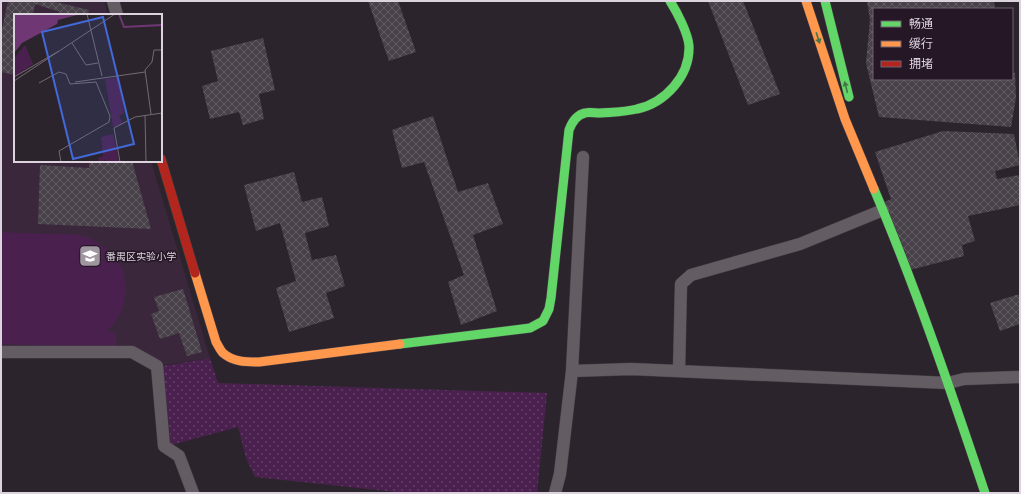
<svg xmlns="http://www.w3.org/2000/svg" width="1021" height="494" font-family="'PT Sans','Noto Sans SC',sans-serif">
	<defs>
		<pattern id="grass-dots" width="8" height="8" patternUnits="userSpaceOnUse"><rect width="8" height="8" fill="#4a214e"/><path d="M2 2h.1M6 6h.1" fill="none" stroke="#644067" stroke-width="1.8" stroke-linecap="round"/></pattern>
		<pattern id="building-cross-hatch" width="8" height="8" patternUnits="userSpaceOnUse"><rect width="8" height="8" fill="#484149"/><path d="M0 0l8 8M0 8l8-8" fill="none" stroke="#625c63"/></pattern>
	</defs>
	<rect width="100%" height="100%" fill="#2c242c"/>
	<!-- built -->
	<path fill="#3a273b" d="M 1,1 L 104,1 L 108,15 L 15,15 L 15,161 L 151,161 L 210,358 L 157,366 L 132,352 L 1,352 Z"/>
	<!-- grass -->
	<path fill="url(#grass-dots)" d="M 210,358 L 218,383 L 547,393 L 537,493 L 406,493 L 255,477 L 246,458 L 238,427 L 171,445 L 163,366 Z"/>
	<!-- pitch -->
	<path fill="#4a214e" d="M 1,232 C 17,233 34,233 50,234 C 62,234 75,233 87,237 C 99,242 115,255 121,267 C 127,279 127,297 122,309 C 119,317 113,325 107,332 L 116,333 L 116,348 L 1,344 Z"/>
	<!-- building -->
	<path fill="url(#building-cross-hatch)" d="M 8,1 L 52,1 L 89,10 L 88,15 L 59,15 L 60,12 L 35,4 L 33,15 L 15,15 L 15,75 L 1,72 L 1,34 Z
		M 368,1 L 398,1 L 416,52 L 389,61 Z
		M 708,1 L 743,1 L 780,94 L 748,105 Z
		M 867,1 L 994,1 L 995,9 L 874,9 L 874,79 L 1012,79 L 1012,72 L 1015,73 L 1016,98 L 1011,127 L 879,117 L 866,63 L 870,20 Z
		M 263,38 L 275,90 L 259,94 L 264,119 L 243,125 L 239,112 L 210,119 L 202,86 L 218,81 L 211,51 Z
		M 433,116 L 458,192 L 488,183 L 503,224 L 473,235 L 497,311 L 461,325 L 448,282 L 464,275 L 424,162 L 402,168 L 392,130 Z
		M 943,131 L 1014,134 L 1020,165 L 995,171 L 997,179 L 1020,175 L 1020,205 L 968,216 L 975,241 L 962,245 L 964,256 L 910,270 L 885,202 L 891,199 L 875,152 Z
		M 89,161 L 132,161 L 151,229 L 38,224 L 40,165 L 89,168 Z
		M 294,172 L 302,202 L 322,197 L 329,226 L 305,233 L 312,260 L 336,255 L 345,286 L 326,293 L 334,318 L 289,332 L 276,288 L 296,281 L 280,223 L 256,231 L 244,185 Z
		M 183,289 L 202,352 L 187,356 L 179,333 L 160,339 L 151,314 L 159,311 L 154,297 Z
		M 1020,294 L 1020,324 L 1000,331 L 990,303 Z"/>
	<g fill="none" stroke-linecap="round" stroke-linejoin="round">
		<!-- street casing -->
		<g stroke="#484148" stroke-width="13">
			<path id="street" d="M 113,1 L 117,15
				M 1,352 L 132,352 L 157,366 L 164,446 L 179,456 L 193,493
				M 572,371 L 631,369 L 948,383 L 964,379 L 1020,377
				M 679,371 L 681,284 L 691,275 L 800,244 L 883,210
				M 555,493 L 560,474 L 572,371 L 583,157"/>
		</g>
		<!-- fast casing -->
		<g stroke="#484148" stroke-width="10">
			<path id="fast" d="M 825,1 L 849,97
				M 874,189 C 916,288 951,391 985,493
				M 400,344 L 530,328 L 543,321 L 549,309 L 551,298 L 569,130 C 572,122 576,115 585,113 C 589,112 595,113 600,113 C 613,112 625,112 637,109 C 665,103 690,76 689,46 C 688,33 677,12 670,1"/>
		</g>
		<!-- slow casing -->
		<g stroke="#484148" stroke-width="10">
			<path id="slow" d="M 806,1 L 845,119 L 874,189
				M 195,273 L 216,342 C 218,345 220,350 223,353 C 233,362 246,362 259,362 L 400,344"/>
		</g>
		<!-- jam casing -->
		<g stroke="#484148" stroke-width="10">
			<path id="jam" d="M 161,159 L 195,273"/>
		</g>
		<!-- street -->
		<use href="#street" stroke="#635d63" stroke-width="12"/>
		<!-- fast -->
		<use href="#fast" stroke="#63d668" stroke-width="9"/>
		<!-- slow -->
		<use href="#slow" stroke="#ff974d" stroke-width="9"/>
		<!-- jam -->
		<use href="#jam" stroke="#b3261e" stroke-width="9"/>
	</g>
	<!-- one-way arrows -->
	<defs><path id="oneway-solid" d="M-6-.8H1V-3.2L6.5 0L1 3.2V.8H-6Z"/></defs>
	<g fill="#447647">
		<use href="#oneway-solid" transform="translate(818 38) rotate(72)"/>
		<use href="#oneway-solid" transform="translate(846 87) rotate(-104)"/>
	</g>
	<!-- icons -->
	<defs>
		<g id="school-square" transform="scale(1.15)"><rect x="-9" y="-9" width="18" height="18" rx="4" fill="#9f96a0" stroke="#251726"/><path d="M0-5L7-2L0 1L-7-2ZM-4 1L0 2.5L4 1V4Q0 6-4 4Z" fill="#fff"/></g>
	</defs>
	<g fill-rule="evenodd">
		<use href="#school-square" x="90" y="256"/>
	</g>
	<g text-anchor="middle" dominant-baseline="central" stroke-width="3" stroke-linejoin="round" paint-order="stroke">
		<!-- poi labels -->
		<g font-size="10" fill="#ddd3de" stroke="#251726" text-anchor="start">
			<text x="106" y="256">番禺区实验小学</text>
		</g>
	</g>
	<!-- overview -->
	<g transform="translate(14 14)">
		<rect width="148" height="148" fill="#2c242c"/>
		<path d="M 11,31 L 19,50 L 0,63 L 0,44 ZM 105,63 L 110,99 L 105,102 L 109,110 L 99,113 L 91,65 Z" fill="#4a214e"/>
		<path d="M 99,120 L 105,148 L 92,148 L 90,145 L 90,148 L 85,148 L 84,144 L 89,142 L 87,123 Z" fill="#4a214e"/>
		<path d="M 0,0 L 67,0 L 44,6 L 43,10 L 8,29 L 0,39 Z" fill="#6f3874"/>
		<path fill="none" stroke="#6f3874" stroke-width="2" d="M 105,0 L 110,13 L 148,11"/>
		<path fill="none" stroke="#736a73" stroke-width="1" d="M 73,0 L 88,62M 58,29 L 72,51 L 84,49M 0,63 L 45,37M 0,67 L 101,0M 61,68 L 131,58M 25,69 L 45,58 L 52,60 L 56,70 L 82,68 L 96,102 L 95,108 L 45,137 L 47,148M 137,100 L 131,56 L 138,48 L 140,36 L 148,36M 131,101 L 132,148M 106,148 L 100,114 L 121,103 L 148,99"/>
		<path fill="#4369d9" fill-opacity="0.15" stroke="#4369d9" stroke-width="2" d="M 89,3 L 120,130 L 59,145 L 28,18 Z"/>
		<rect width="148" height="148" fill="none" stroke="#ddd3de" stroke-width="2"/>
	</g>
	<!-- border -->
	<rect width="1021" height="494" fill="none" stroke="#ddd3de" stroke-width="4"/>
	<!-- legend -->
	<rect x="873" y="8" width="140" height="72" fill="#251726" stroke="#6f6270"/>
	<rect x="881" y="21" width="20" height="6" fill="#63d668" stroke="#6f6270"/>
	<text x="909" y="28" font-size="12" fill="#ddd3de">畅通</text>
	<rect x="881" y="41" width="20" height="6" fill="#ff974d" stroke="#6f6270"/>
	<text x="909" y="48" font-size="12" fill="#ddd3de">缓行</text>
	<rect x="881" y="61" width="20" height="6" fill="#b3261e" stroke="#6f6270"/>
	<text x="909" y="68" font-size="12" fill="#ddd3de">拥堵</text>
</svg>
